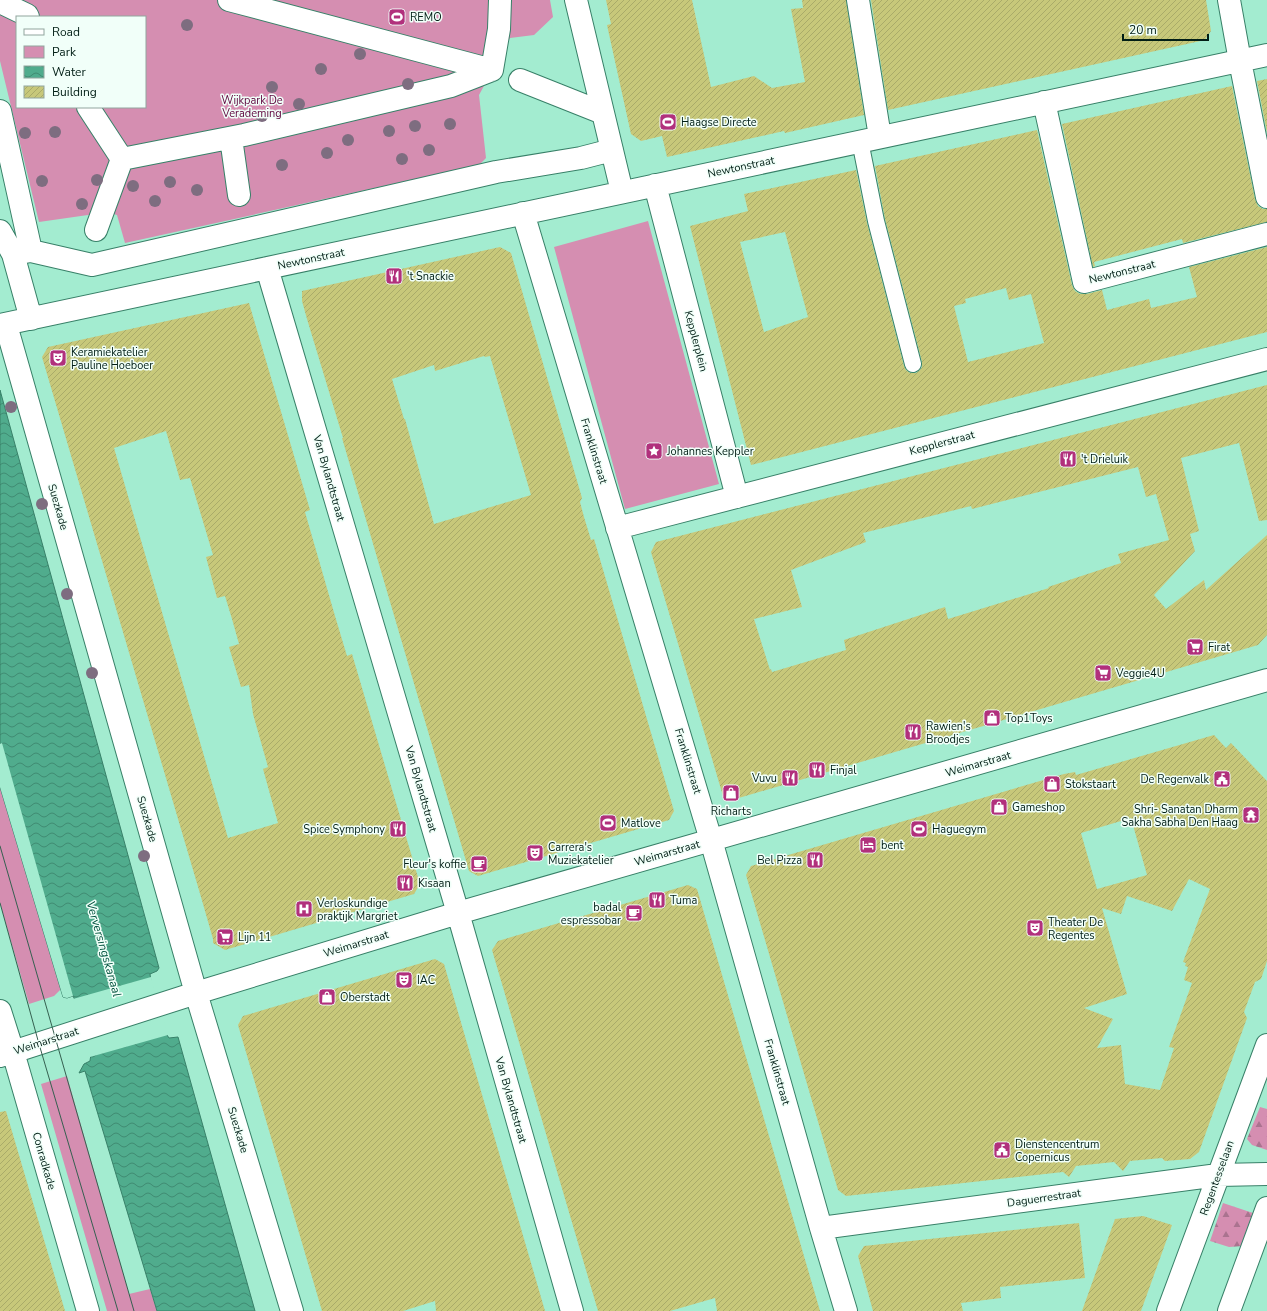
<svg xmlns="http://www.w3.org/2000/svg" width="1267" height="1311" font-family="'Nunito Sans',sans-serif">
	<defs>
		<pattern id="forest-firs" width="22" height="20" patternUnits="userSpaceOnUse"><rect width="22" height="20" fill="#d58eb1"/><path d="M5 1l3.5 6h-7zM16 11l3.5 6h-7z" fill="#aa738f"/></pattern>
		<pattern id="water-waves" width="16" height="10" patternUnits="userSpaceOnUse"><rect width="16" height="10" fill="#50ac8d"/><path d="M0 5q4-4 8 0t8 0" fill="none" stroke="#408b72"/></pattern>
		<pattern id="building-hatch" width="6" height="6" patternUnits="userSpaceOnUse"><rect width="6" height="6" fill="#c7c87a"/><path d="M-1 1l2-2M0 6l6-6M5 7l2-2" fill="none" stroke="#a9ab69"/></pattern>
	</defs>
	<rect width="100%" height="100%" fill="#a3ecd0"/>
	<!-- green -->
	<path fill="#d58eb1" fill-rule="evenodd" d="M 0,0 L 550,0 L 553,17 L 534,35 L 510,38 L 479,95 L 486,158 L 479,165 L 125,243 L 117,215 L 98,209 L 95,214 L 39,222 L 0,61 ZM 17,17 L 145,17 L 145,107 L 17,107 Z
		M 648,221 L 719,484 L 625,509 L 554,247 Z
		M 0,787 L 61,989 L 54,996 L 29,1004 L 0,903 Z
		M 67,1076 L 129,1294 L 150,1289 L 157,1311 L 107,1311 L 41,1084 Z"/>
	<!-- forest -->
	<path fill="url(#forest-firs)" d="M 1260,1107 L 1267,1109 L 1267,1150 L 1252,1145 L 1247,1139 Z
		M 1223,1203 L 1253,1213 L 1243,1246 L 1229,1247 L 1210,1241 Z"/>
	<!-- water -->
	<path fill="url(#water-waves)" stroke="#388169" d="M 0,390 L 159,968 L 157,971 L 150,974 L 151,982 L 165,1032 L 169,1038 L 178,1037 L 255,1311 L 157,1311 L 85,1071 L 79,1073 L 84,1064 L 90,1061 L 91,1054 L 76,1002 L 73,996 L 67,998 L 63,997 L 0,787 Z"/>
	<!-- pier -->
	<path fill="#a3ecd0" d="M 2,743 L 73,996 L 67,998 L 63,997 L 0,787 L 0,744 Z
		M 151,977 L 168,1035 L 90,1057 L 73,999 Z"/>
	<!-- building -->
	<path fill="url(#building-hatch)" fill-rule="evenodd" d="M 606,0 L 692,0 L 711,87 L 754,76 L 772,88 L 805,82 L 791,9 L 803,8 L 802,0 L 846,0 L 864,115 L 785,133 L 784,131 L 667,157 L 662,136 L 641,141 L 631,134 L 607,25 L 611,24 Z
		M 871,0 L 1206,0 L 1211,31 L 1205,40 L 888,110 Z
		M 1267,79 L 1267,133 L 1257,81 Z
		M 1232,86 L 1255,199 L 1258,206 L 1263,209 L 1267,209 L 1267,222 L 1183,243 L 1182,239 L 1094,262 L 1095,266 L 1093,267 L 1062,124 Z
		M 1037,130 L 1072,285 L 1075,291 L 1080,294 L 1087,294 L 1102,290 L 1107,310 L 1149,299 L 1151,308 L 1197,297 L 1189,267 L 1267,247 L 1267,332 L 751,465 L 690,226 L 748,211 L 744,194 L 856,170 L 867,223 L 904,366 L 906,370 L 910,373 L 916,373 L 920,370 L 922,367 L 922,362 L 885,219 L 875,166 ZM 785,232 L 808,317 L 764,332 L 740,242 ZM 1006,288 L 1009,300 L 1031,294 L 1044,343 L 968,362 L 954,306 L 966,303 L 965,299 Z
		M 500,247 L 511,253 L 582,498 L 580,502 L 584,517 L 591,540 L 594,539 L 674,811 L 669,820 L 478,876 L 469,871 L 342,438 L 343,438 L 307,319 L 302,301 L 302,291 ZM 484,356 L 485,357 L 490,356 L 531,495 L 434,524 L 405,419 L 404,419 L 392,379 L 434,365 L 435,371 Z
		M 249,303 L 310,510 L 305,512 L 335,616 L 347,656 L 352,654 L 420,884 L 414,894 L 225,950 L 213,943 L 213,939 L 201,897 L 42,357 L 48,347 ZM 166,431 L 180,480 L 190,478 L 213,555 L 206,557 L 217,598 L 225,596 L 232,619 L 239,644 L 229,647 L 241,687 L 249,685 L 253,714 L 268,767 L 263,769 L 278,823 L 228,838 L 114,448 Z
		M 1267,385 L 1267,520 L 1259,521 L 1239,443 L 1181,458 L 1199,531 L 1190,534 L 1195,551 L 1154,595 L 1166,609 L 1204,580 L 1206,590 L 1267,535 L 1267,635 L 1258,645 L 732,800 L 723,796 L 651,552 L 656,542 ZM 1138,467 L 1146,497 L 1156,494 L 1169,540 L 1118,554 L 1121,563 L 1048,587 L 1049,588 L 948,619 L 945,607 L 844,640 L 846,650 L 772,672 L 771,669 L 770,670 L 754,619 L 802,607 L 791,570 L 866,542 L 863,533 L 971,506 L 972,509 Z
		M 1214,735 L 1226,748 L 1231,743 L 1267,781 L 1267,961 L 1261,979 L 1255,982 L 1244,1012 L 1247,1018 L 1199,1152 L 1190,1159 L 1165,1161 L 1162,1158 L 1130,1161 L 1123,1171 L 1114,1162 L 1076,1166 L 1069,1177 L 1063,1172 L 846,1196 L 838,1190 L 746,875 L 751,866 L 1064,774 L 1075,772 L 1076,775 ZM 1131,818 L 1147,875 L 1097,889 L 1081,833 ZM 1189,879 L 1210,889 L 1183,962 L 1186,963 L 1185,966 L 1188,967 L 1184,980 L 1192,983 L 1169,1047 L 1174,1048 L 1160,1090 L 1125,1084 L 1121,1045 L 1097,1048 L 1113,1019 L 1084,1008 L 1127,994 L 1102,908 L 1121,914 L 1127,896 L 1172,911 Z
		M 688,885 L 697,889 L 820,1311 L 717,1311 L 715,1298 L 670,1311 L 598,1311 L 492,950 L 498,941 Z
		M 435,959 L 444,964 L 545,1311 L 436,1311 L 435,1301 L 403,1311 L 322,1311 L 238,1025 L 243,1016 Z
		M 6,1111 L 57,1284 L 65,1311 L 0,1311 L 0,1112 Z
		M 1143,1216 L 1172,1225 L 1141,1311 L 1082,1311 L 1115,1219 Z
		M 1079,1223 L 1085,1278 L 1000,1287 L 1001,1298 L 961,1303 L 963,1311 L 873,1311 L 858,1256 L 864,1246 Z"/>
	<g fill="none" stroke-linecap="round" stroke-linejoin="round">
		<!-- lane casing -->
		<g stroke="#388068" stroke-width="18">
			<path id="lane" d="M 860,141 L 876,221 L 913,364"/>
		</g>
		<!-- street casing -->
		<g stroke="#388068" stroke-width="24">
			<path id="street" d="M 229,0 L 492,70 L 499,29 L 500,0
				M 576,0 L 622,192
				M 858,0 L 880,137
				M 1229,0 L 1240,61 L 1267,197
				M 0,2 L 27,15 L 28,17
				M 520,80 L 603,113
				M 1044,102 L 1084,282 L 1267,234
				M 88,107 L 122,159 L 244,135 L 451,86 L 492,70
				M 0,111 L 31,251
				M 231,138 L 239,195
				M 655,185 L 737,497
				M 523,213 L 711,840 L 821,1228 L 846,1311
				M 96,230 L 122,159
				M 0,231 L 13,254
				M 267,268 L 458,913 L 572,1311
				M 31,319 L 13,254 L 31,251 L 92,265 L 496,172 L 581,158 L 612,150
				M 0,325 L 1267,55
				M 6,325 L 196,993 L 292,1311
				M 617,528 L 1267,359
				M 0,1011 L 13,1052 L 88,1311
				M 0,1056 L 196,993 L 458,913 L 1267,680
				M 821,1228 L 1218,1175 L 1267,1174
				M 1168,1311 L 1267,1045
				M 1229,1311 L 1267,1208"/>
		</g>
		<!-- lane -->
		<use href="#lane" stroke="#fff" stroke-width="16"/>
		<!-- street -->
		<use href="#street" stroke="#fff" stroke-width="22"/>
		<!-- tram -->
		<path stroke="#356050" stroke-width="1" d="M 0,846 L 134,1311
			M 0,903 L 39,1044 L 118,1311"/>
	</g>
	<!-- trees -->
	<g fill="#7e6d80">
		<circle cx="187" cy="25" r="6"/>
		<circle cx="360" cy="54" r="6"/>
		<circle cx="321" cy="69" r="6"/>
		<circle cx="408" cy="84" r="6"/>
		<circle cx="272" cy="87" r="6"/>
		<circle cx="299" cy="104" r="6"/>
		<circle cx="262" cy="116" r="6"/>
		<circle cx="450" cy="124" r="6"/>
		<circle cx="415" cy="126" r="6"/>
		<circle cx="389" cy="131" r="6"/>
		<circle cx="55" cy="132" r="6"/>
		<circle cx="25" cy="133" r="6"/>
		<circle cx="348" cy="140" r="6"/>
		<circle cx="429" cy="150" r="6"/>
		<circle cx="327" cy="153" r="6"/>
		<circle cx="402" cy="159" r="6"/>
		<circle cx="282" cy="165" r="6"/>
		<circle cx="97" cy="180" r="6"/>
		<circle cx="42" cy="181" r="6"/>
		<circle cx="170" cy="182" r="6"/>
		<circle cx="133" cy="186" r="6"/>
		<circle cx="197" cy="190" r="6"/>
		<circle cx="155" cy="201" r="6"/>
		<circle cx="82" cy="204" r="6"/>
		<circle cx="11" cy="407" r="6"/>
		<circle cx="42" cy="504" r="6"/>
		<circle cx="67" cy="594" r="6"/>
		<circle cx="92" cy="673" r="6"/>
		<circle cx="144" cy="856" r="6"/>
	</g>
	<!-- icons -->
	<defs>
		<g id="stadium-square" transform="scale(0.9)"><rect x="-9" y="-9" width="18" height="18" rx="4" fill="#b1307c" stroke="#f1fff9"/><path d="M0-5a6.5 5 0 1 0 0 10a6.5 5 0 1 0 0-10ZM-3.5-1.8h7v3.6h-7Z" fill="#fff"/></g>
		<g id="restaurant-square" transform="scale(0.9)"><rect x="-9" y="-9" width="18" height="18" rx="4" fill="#b1307c" stroke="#f1fff9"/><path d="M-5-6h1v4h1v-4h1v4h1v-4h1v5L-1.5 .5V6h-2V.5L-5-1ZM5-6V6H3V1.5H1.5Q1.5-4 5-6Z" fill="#fff"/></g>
		<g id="theatre-square" transform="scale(0.9)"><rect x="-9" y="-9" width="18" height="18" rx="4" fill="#b1307c" stroke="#f1fff9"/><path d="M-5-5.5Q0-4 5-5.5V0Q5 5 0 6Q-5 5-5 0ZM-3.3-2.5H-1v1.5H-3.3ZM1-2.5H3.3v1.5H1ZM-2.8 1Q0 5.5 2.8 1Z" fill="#fff"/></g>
		<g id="sight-square" transform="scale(0.9)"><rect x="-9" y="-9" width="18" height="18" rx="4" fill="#b1307c" stroke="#f1fff9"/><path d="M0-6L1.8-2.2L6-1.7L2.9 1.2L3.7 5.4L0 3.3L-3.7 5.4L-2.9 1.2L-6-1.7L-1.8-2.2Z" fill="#fff"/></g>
		<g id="supermarket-square" transform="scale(0.9)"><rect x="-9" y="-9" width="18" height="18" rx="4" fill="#b1307c" stroke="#f1fff9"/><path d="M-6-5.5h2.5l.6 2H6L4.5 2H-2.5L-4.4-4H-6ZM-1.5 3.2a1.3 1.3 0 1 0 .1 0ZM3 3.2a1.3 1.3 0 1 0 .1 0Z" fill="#fff"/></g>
		<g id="shop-square" transform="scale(0.9)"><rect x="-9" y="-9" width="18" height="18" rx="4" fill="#b1307c" stroke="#f1fff9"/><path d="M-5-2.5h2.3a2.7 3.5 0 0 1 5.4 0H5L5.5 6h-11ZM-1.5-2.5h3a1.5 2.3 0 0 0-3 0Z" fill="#fff"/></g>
		<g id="civic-square" transform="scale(0.9)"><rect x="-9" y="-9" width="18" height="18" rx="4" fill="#b1307c" stroke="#f1fff9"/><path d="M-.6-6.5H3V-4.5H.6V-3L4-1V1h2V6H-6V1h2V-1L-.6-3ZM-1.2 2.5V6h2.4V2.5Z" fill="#fff"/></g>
		<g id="temple-square" transform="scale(0.9)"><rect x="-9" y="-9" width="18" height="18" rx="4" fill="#b1307c" stroke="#f1fff9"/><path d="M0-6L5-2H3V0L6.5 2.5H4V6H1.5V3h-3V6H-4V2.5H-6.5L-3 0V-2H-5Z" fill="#fff"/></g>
		<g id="hotel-square" transform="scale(0.9)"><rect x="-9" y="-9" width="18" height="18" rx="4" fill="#b1307c" stroke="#f1fff9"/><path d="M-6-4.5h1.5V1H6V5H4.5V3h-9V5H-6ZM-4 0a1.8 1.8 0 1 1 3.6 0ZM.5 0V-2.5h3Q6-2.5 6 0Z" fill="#fff"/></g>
		<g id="cafe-square" transform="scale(0.9)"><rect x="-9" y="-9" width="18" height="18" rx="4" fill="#b1307c" stroke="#f1fff9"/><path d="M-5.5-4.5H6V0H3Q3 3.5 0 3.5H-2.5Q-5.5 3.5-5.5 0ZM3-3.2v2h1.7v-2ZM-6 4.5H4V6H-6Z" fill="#fff"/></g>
		<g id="hospital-square" transform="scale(0.9)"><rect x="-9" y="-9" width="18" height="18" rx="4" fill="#b1307c" stroke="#f1fff9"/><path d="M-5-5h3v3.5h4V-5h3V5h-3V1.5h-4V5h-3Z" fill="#fff"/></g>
	</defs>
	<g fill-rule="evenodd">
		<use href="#stadium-square" x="397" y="17"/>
		<use href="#stadium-square" x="668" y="122"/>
		<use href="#restaurant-square" x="394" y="276"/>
		<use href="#theatre-square" x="58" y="358"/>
		<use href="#sight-square" x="654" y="451"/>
		<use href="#restaurant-square" x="1068" y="459"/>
		<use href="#supermarket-square" x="1195" y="647"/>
		<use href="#supermarket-square" x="1103" y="673"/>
		<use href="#shop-square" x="992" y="718"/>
		<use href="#restaurant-square" x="913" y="732"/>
		<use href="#restaurant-square" x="817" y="770"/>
		<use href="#restaurant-square" x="790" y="778"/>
		<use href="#civic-square" x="1222" y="779"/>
		<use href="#shop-square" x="1052" y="784"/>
		<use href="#shop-square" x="731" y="793"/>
		<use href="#shop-square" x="999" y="807"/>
		<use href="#temple-square" x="1251" y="815"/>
		<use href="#stadium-square" x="608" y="823"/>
		<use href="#restaurant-square" x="398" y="829"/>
		<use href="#stadium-square" x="919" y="829"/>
		<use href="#hotel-square" x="868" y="845"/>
		<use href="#theatre-square" x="535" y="853"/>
		<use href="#restaurant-square" x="815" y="860"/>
		<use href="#cafe-square" x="479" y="864"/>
		<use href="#restaurant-square" x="405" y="883"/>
		<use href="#restaurant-square" x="657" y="900"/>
		<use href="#hospital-square" x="304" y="909"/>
		<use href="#cafe-square" x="634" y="913"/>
		<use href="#theatre-square" x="1035" y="928"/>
		<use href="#supermarket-square" x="225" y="937"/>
		<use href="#theatre-square" x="404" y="980"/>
		<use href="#shop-square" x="327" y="997"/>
		<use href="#civic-square" x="1002" y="1150"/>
	</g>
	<g text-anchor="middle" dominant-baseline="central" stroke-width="3" stroke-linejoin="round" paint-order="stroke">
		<!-- poi labels -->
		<g font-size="11" fill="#011e15" stroke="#f1fff9" text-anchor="start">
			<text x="410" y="17">REMO</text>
			<text x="681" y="122">Haagse Directe</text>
			<text x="407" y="276">'t Snackie</text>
			<text x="71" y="352">Keramiekatelier<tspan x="71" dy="13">Pauline Hoeboer</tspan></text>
			<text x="667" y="451">Johannes Keppler</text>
			<text x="1081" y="459">'t Drieluik</text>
			<text x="1208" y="647">Firat</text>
			<text x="1116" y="673">Veggie4U</text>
			<text x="1005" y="718">Top1Toys</text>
			<text x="926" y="726">Rawien's<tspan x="926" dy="13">Broodjes</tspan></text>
			<text x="830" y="770">Finjal</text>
			<text x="777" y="778" text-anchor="end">Vuvu</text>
			<text x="1209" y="779" text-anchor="end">De Regenvalk</text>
			<text x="1065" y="784">Stokstaart</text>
			<text x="1012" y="807">Gameshop</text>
			<text x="1238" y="809" text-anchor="end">Shri- Sanatan Dharm<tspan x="1238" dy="13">Sakha Sabha Den Haag</tspan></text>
			<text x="731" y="811" text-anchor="middle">Richarts</text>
			<text x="621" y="823">Matlove</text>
			<text x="385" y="829" text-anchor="end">Spice Symphony</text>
			<text x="932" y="829">Haguegym</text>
			<text x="881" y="845">bent</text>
			<text x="548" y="847">Carrera's<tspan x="548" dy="13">Muziekatelier</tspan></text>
			<text x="802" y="860" text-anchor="end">Bel Pizza</text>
			<text x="466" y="864" text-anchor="end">Fleur's koffie</text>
			<text x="418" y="883">Kisaan</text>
			<text x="670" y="900">Tuma</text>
			<text x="317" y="903">Verloskundige<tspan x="317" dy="13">praktijk Margriet</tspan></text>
			<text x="621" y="907" text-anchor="end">badal<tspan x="621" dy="13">espressobar</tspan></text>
			<text x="1048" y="922">Theater De<tspan x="1048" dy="13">Regentes</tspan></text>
			<text x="238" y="937">Lijn 11</text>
			<text x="417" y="980">IAC</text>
			<text x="340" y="997">Oberstadt</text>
			<text x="1015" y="1144">Dienstencentrum<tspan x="1015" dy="13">Copernicus</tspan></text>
		</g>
		<!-- park labels -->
		<g font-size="11" fill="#5f053e" stroke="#f1fff9">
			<text x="252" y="100">Wijkpark De<tspan x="252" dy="13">Verademing</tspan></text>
		</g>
		<!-- street labels -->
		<g font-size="11" fill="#011e15" stroke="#f1fff9">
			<text transform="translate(741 167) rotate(-12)">Newtonstraat</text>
			<text transform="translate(311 259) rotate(-12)">Newtonstraat</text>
			<text transform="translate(1122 272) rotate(-14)">Newtonstraat</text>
			<text transform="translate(696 341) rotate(75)">Kepplerplein</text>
			<text transform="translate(942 443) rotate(-15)">Kepplerstraat</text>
			<text transform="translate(594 451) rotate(73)">Franklinstraat</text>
			<text transform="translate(329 478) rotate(74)">Van Bylandtstraat</text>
			<text transform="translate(58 507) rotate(74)">Suezkade</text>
			<text transform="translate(688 761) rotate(73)">Franklinstraat</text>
			<text transform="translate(978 764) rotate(-16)">Weimarstraat</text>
			<text transform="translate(421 789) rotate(74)">Van Bylandtstraat</text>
			<text transform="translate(147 819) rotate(74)">Suezkade</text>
			<text transform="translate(667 853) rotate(-16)">Weimarstraat</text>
			<text transform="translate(356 944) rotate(-17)">Weimarstraat</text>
			<text transform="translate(46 1041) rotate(-18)">Weimarstraat</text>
			<text transform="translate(777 1072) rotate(74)">Franklinstraat</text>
			<text transform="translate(511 1100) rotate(74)">Van Bylandtstraat</text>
			<text transform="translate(238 1130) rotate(73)">Suezkade</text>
			<text transform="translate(44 1161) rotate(74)">Conradkade</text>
			<text transform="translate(1217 1178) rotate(-70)">Regentesselaan</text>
			<text transform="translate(1044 1198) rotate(-8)">Daguerrestraat</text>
		</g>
		<!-- water labels -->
		<g font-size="12" font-style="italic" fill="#00523d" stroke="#f1fff9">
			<text transform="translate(104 949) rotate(74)">Verversingskanaal</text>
		</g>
	</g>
	<!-- legend -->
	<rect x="16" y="16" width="130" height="92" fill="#f1fff9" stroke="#91a59e"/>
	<rect x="24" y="29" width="20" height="6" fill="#ffffff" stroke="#91a59e"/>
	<text x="52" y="36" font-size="12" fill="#011e15">Road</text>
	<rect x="24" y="46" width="20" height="12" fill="#d58eb1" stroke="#91a59e"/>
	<text x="52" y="56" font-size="12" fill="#011e15">Park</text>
	<rect x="24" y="66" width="20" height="12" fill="url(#water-waves)" stroke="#91a59e"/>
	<text x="52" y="76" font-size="12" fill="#011e15">Water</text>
	<rect x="24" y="86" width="20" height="12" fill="url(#building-hatch)" stroke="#91a59e"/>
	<text x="52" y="96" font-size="12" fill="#011e15">Building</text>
	<!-- scale -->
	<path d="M1123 34v6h85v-6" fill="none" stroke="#011e15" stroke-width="2"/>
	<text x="1129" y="34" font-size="12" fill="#011e15" stroke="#f1fff9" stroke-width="3" paint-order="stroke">20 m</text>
</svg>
